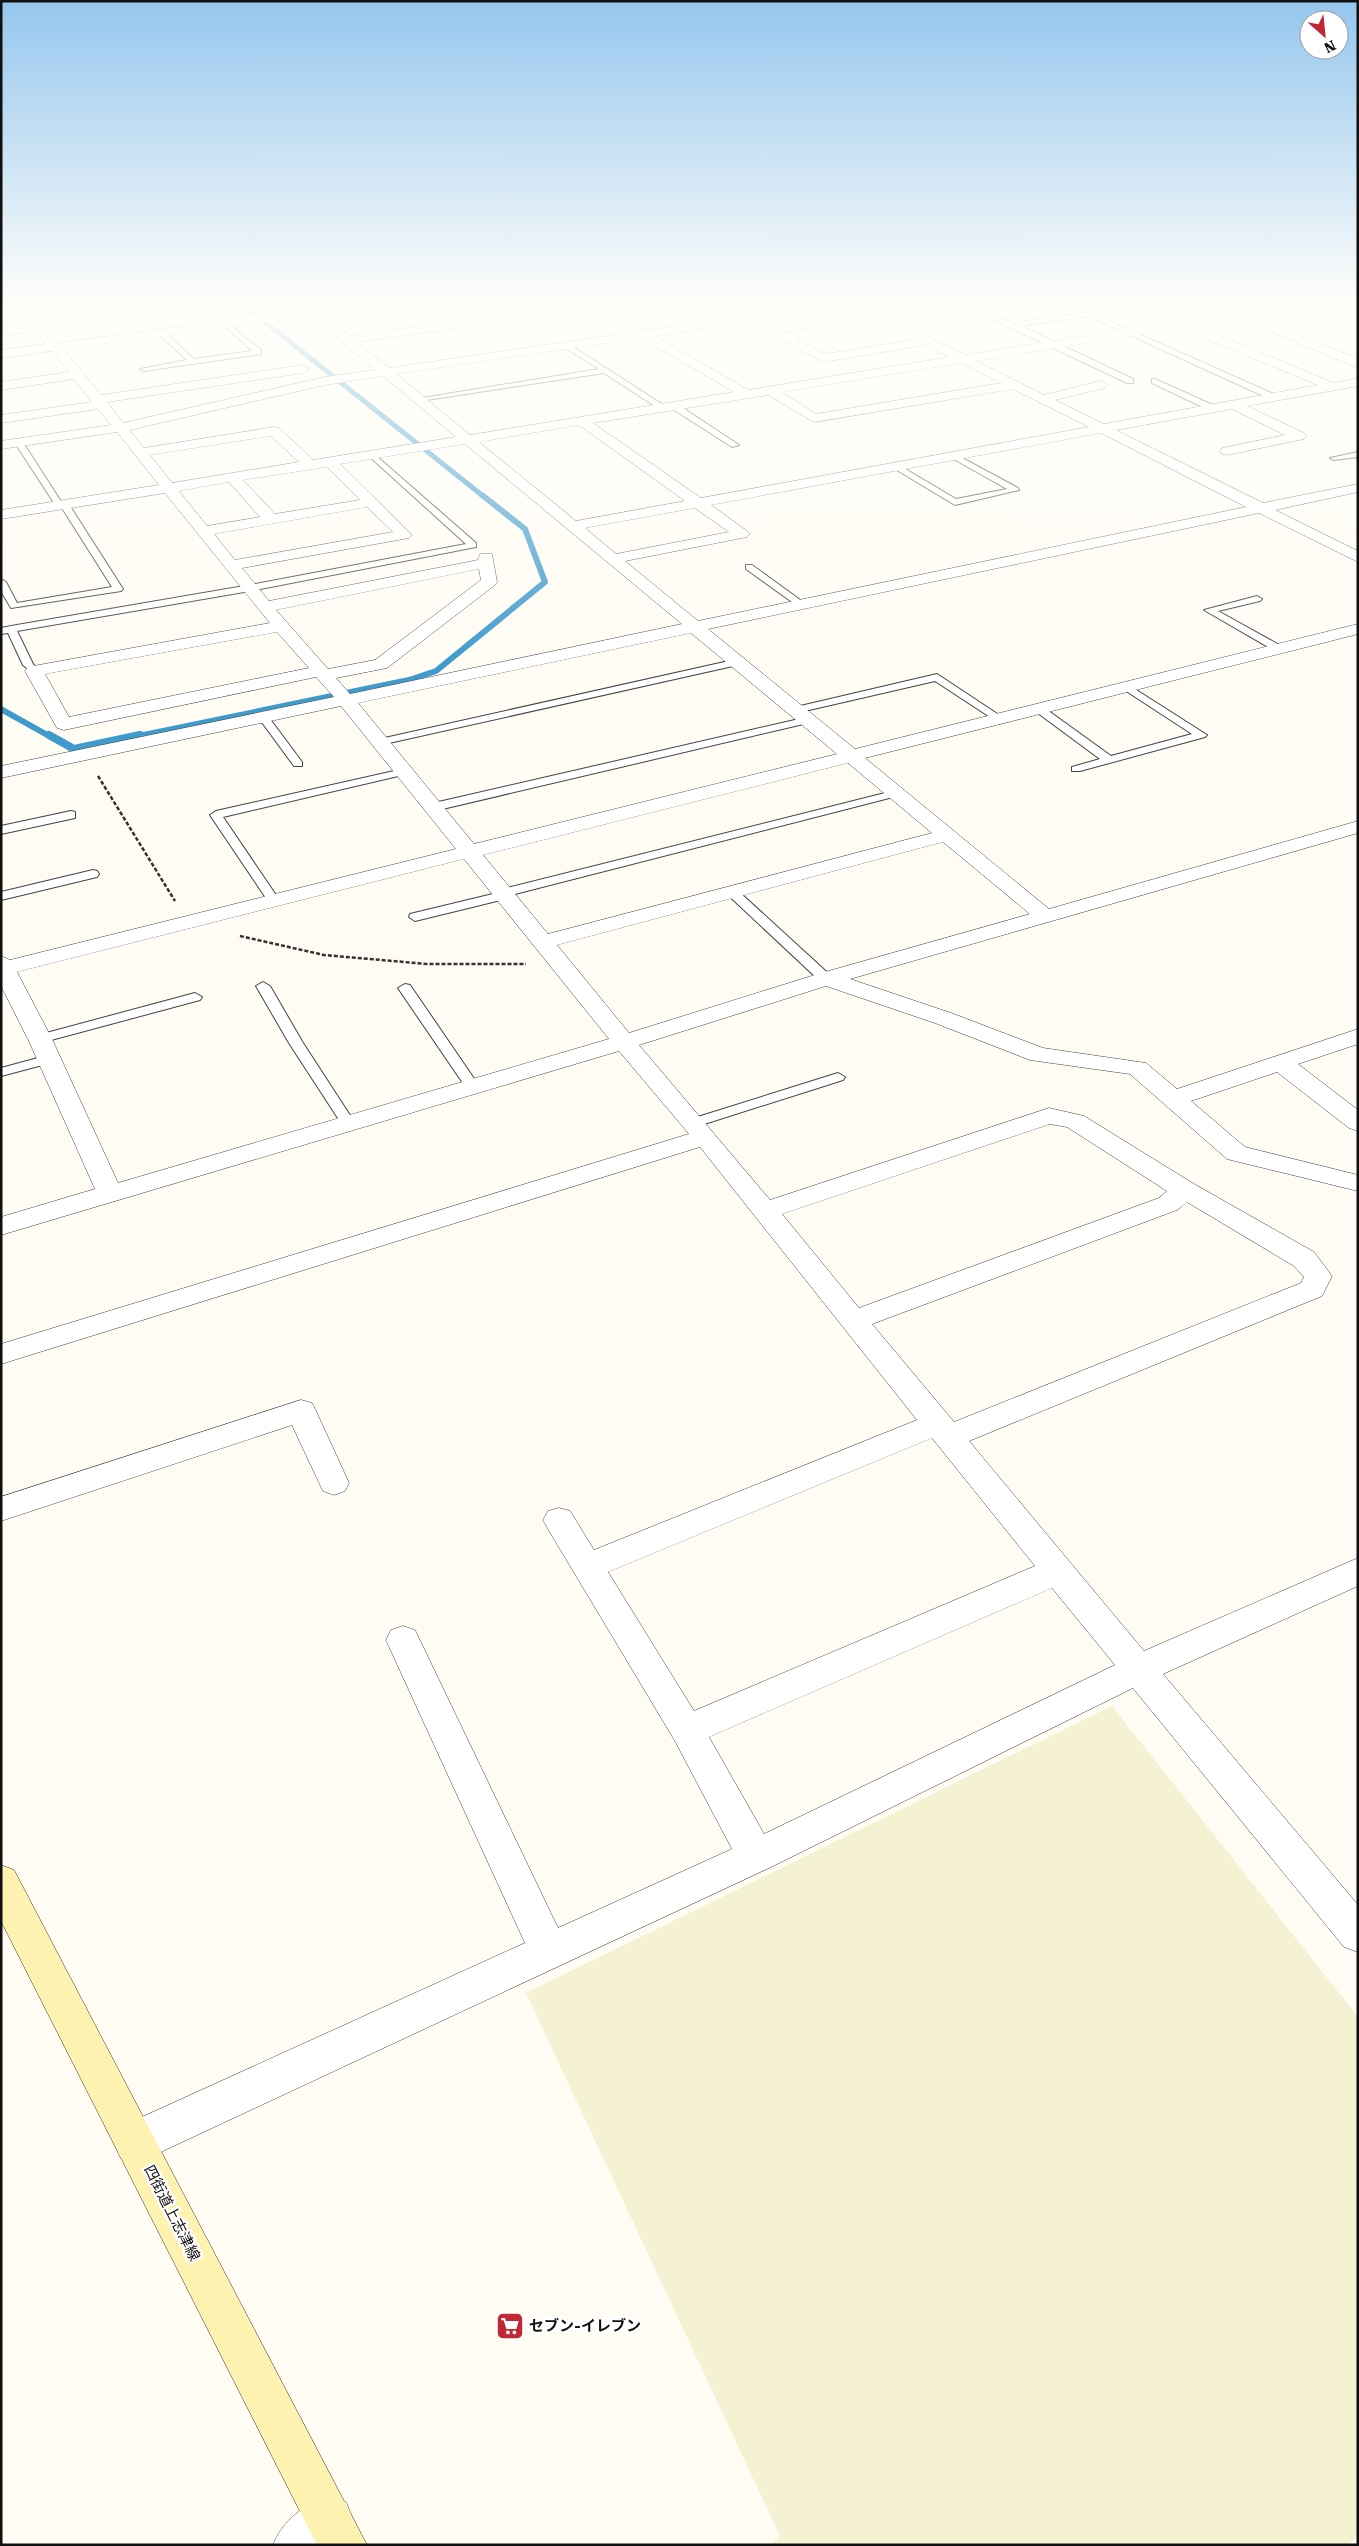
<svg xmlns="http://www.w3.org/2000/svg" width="1359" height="2546" font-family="'Roboto Serif','Noto Sans JP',serif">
	<rect width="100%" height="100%" fill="#fffcf4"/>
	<!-- farmland -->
	<path fill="#f5f1d3" d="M 1112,1706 L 1358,2017 L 1358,2537 L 1347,2545 L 771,2545 L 780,2536 L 526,1993 Z"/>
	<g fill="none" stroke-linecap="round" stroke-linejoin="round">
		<!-- stream-far2 -->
		<path stroke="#409bcd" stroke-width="5" d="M 245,306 L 483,496"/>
		<!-- stream-far1 -->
		<path stroke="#409bcd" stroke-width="6" d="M 1,709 L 51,737
			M 134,737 L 409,680 L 436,671 L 545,582 L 525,529 L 482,495"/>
		<!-- stream -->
		<path stroke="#409bcd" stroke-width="8" d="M 49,735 L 74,749 L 140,735"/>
		<!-- lane casing -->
		<g stroke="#434343" stroke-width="2">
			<path id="lane" d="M 96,306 L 111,306 L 31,318 L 28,316 Z
				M 622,306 L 629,306 L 641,313 L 636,314 Z
				M 1089,312 L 1276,395 L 1277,397 L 1270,399 L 1088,316 L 1021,326 L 1133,379 L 1133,383 L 1127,383 L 988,317 L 991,315 L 1014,323 Z
				M 225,321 L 261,350 L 261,354 L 144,371 L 140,369 L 187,360 L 159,334 L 162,330 L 194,359 L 252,351 L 223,324 Z
				M 567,343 L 668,408 L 661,410 L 604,373 L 420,401 L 416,399 L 599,369 L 564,347 Z
				M 1155,379 L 1215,406 L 1216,408 L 1209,410 L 1152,383 L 1152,379 Z
				M 671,404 L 677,404 L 739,445 L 732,447 L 671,408 Z
				M 16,441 L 22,441 L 62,503 L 68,503 L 123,589 L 121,591 L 11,608 L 1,591 L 1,579 L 6,582 L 17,603 L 112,587 L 62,508 L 56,506 L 15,443 Z
				M 1358,452 L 1358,457 L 1334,460 L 1330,458 Z
				M 373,453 L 476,543 L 476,547 L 250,591 L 17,631 L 33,664 L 39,671 L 34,674 L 23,665 L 8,633 L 1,634 L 1,628 L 11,626 L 250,585 L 466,544 L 370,457 L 369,455 Z
				M 953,453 L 1018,488 L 1019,490 L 955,505 L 890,466 L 897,464 L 956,499 L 1007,489 L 950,457 L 949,455 Z
				M 746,565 L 752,565 L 807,605 L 799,607 L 746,569 Z
				M 1257,596 L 1262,599 L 1260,601 L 1218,611 L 1283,647 L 1283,651 L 1275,651 L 1204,610 Z
				M 738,659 L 743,662 L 742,664 L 380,745 L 374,742 L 380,739 Z
				M 937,674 L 1005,719 L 1004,721 L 996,721 L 935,681 L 796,713 L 791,710 L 796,707 Z
				M 1127,684 L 1207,735 L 1205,737 L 1080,771 L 1072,771 L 1072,767 L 1100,759 L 1035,711 L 1035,707 L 1043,707 L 1111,756 L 1192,734 L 1123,689 L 1122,687 Z
				M 263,714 L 267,715 L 302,762 L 302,766 L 294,766 L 258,717 Z
				M 808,717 L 812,718 L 812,722 L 434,811 L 428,807 L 434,803 Z
				M 403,769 L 407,770 L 407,774 L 223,817 L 280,901 L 274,905 L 270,904 L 210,815 L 216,811 Z
				M 897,790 L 901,791 L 901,795 L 511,895 L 505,899 L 415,921 L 409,917 L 410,914 L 497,893 L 499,890 Z
				M 71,811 L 75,812 L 75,818 L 1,834 L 1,826 Z
				M 93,870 L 97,871 L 99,874 L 97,877 L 1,900 L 1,892 Z
				M 732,888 L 736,889 L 831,976 L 833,979 L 831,982 L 821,982 L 728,895 L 726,892 L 728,889 Z
				M 263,982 L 270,986 L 303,1043 L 355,1123 L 353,1126 L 343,1126 L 289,1043 L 256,986 Z
				M 405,984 L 410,985 L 477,1083 L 479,1086 L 477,1089 L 467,1089 L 398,988 Z
				M 195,993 L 202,997 L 200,1000 L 40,1043 L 33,1039 L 35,1036 Z
				M 49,1055 L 56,1059 L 54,1062 L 1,1076 L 1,1068 Z
				M 838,1073 L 845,1077 L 843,1080 L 698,1126 L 688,1126 L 686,1123 L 688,1120 Z"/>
		</g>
		<!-- street casing -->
		<g stroke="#434343" stroke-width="1">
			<path id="street" d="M 17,306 L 28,306 L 58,343 L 304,310 L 301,306 L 313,306 L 316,308 L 365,306 L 360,309 L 323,314 L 350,336 L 434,325 L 409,306 L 421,306 L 447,323 L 573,306 L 601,306 L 595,309 L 357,342 L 389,368 L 811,306 L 836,306 L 831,309 L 655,336 L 748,390 L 950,357 L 925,345 L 823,362 L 778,337 L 784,333 L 875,319 L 853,308 L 852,306 L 865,306 L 965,355 L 1272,306 L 1303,306 L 1358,327 L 1358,335 L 1292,309 L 1252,316 L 1358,359 L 1358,368 L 1238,318 L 1194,325 L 1334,383 L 1358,378 L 1358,386 L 1247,406 L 1304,433 L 1306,436 L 1304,439 L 1227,455 L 1222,454 L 1220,451 L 1222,448 L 1285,435 L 1232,409 L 1116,430 L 1263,503 L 1358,484 L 1358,492 L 1275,510 L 1358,551 L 1358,562 L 1259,513 L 708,629 L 855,749 L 1358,624 L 1358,634 L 865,758 L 1049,909 L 1358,821 L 1358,833 L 850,979 L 951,1013 L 1043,1048 L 1146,1063 L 1177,1089 L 1358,1029 L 1358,1044 L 1298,1064 L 1358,1110 L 1358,1131 L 1349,1128 L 1277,1072 L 1191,1101 L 1245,1147 L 1358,1175 L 1358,1191 L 1227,1159 L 1130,1074 L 1030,1060 L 935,1023 L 826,986 L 639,1045 L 770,1200 L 1049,1108 L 1084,1116 L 1194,1184 L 1314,1252 L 1332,1276 L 1322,1296 L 969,1441 L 1144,1651 L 1358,1558 L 1358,1586 L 1163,1674 L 1358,1905 L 1358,1952 L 1344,1947 L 1133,1688 L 769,1868 L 150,2157 L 135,2163 L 120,2157 L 114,2142 L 120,2127 L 525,1943 L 386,1640 L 391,1630 L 403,1626 L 415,1630 L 558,1928 L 732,1849 L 675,1741 L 548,1529 L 543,1520 L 548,1511 L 559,1508 L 570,1511 L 594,1550 L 917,1420 L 700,1147 L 1,1364 L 1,1344 L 689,1134 L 619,1051 L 1,1235 L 1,1217 L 95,1189 L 28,1039 L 1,986 L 1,956 L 10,960 L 456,849 L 341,706 L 1,778 L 1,766 L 334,697 L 316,677 L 64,730 L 57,728 L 25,671 L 28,667 L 270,623 L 165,493 L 1,519 L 1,510 L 159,485 L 117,432 L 1,449 L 1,441 L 111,425 L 98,409 L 1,423 L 1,415 L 92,402 L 74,379 L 1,390 L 1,382 L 69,372 L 52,351 L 1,358 L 1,350 L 46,344 L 36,331 L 1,335 L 1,327 L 31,324 ZM 311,316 L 375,370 L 325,377 L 123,423 L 107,402 L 303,373 L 309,369 L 303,365 L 101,395 L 63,349 ZM 885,325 L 914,340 L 825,354 L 796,339 ZM 1179,328 L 1318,385 L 1104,424 L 1055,400 L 1105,388 L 1106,385 L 1105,382 L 1100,381 L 1044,395 L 976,361 ZM 641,338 L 734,392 L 470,435 L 396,374 ZM 961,363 L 1001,383 L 816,414 L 782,392 ZM 383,376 L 456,437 L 313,460 L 279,428 L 274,427 L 144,448 L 129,430 L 325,385 ZM 1013,389 L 1089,427 L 701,498 L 593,423 L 768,395 L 814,422 ZM 579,425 L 685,501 L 576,521 L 479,442 ZM 1101,433 L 1246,507 L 698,621 L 625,561 L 747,537 L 750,534 L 747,531 L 711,505 ZM 271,436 L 299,462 L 172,483 L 150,455 ZM 465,444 L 682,624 L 350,694 L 336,678 L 387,668 L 495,585 L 497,582 L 492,554 L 480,554 L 478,560 L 269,601 L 242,568 L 409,538 L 412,535 L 409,532 L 340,464 ZM 327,467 L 360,500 L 275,514 L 243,480 ZM 229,482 L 260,517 L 207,526 L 179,491 ZM 367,507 L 393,532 L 235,560 L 214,534 ZM 695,508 L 729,532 L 616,554 L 585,528 ZM 479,569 L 481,580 L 375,660 L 328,669 L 276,610 ZM 277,632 L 309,668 L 69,717 L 45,674 ZM 691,633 L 837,754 L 474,844 L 358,703 ZM 848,763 L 932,833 L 548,934 L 483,855 ZM 943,842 L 1030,914 L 818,974 L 629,1033 L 557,945 ZM 464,859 L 609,1039 L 118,1183 L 52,1039 L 17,972 ZM 1050,1124 L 1067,1127 L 1167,1191 L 1159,1198 L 859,1308 L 782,1214 ZM 1187,1202 L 1294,1266 L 1304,1277 L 1301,1283 L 954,1422 L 872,1324 L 1177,1210 ZM 932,1438 L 1035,1566 L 694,1711 L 608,1572 ZM 1052,1588 L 1115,1665 L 764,1834 L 709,1737 Z
				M 301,1400 L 312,1403 L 316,1411 L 349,1483 L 345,1491 L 334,1495 L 323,1491 L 292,1425 L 1,1521 L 1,1497 Z
				M 329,2495 L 346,2502 L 353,2519 L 346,2536 L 335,2545 L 273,2545 C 283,2520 304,2505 329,2495 Z"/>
		</g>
		<!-- secondary casing -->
		<g stroke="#323232" stroke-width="1">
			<path id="secondary" d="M 1,1865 L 14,1870 L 367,2545 L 317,2545 L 1,1921 Z"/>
		</g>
		<!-- path -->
		<path stroke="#323232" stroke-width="2.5" stroke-dasharray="4 2" stroke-linecap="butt" d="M 98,776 L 175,901
			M 240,936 L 324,955 L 427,964 L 526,964"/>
		<!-- lane -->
		<use href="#lane" fill="#fff" fill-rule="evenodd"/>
		<!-- street -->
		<use href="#street" fill="#fff" fill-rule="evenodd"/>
		<!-- secondary -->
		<use href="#secondary" fill="#fef2b0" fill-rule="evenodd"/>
	</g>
	<!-- sky -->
	<linearGradient id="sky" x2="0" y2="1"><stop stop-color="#95c6ee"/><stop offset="0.46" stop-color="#fffefa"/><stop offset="1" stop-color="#fffefa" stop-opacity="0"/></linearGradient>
	<rect width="1359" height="662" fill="url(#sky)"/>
	<!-- icons -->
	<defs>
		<g id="supermarket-square" transform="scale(1.4375)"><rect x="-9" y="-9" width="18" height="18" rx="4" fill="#c02836" stroke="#fff"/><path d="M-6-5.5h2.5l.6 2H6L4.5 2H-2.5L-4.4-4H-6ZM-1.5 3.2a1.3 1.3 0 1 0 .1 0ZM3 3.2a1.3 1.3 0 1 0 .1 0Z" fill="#fff"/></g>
	</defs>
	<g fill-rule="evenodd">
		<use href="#supermarket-square" x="510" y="2326"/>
	</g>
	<g text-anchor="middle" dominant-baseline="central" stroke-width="5" stroke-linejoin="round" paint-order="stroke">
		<!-- near-street labels -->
		<g font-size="15" fill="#101010" stroke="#fff">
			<text transform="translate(172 2213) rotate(63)">四街道上志津線</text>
		</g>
		<!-- near-poi labels -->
		<g font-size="15" font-weight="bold" fill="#101010" stroke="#fff" text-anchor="start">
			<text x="529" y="2326">セブン-イレブン</text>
		</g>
	</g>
	<!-- border -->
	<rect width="1359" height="2546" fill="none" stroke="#101010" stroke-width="5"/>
	<!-- north arrow -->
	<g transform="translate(1324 35) rotate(153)"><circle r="24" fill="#ffffff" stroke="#9f9f9f"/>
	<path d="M0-4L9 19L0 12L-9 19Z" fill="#c02836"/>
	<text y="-8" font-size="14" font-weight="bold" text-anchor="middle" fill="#101010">N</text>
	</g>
</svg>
